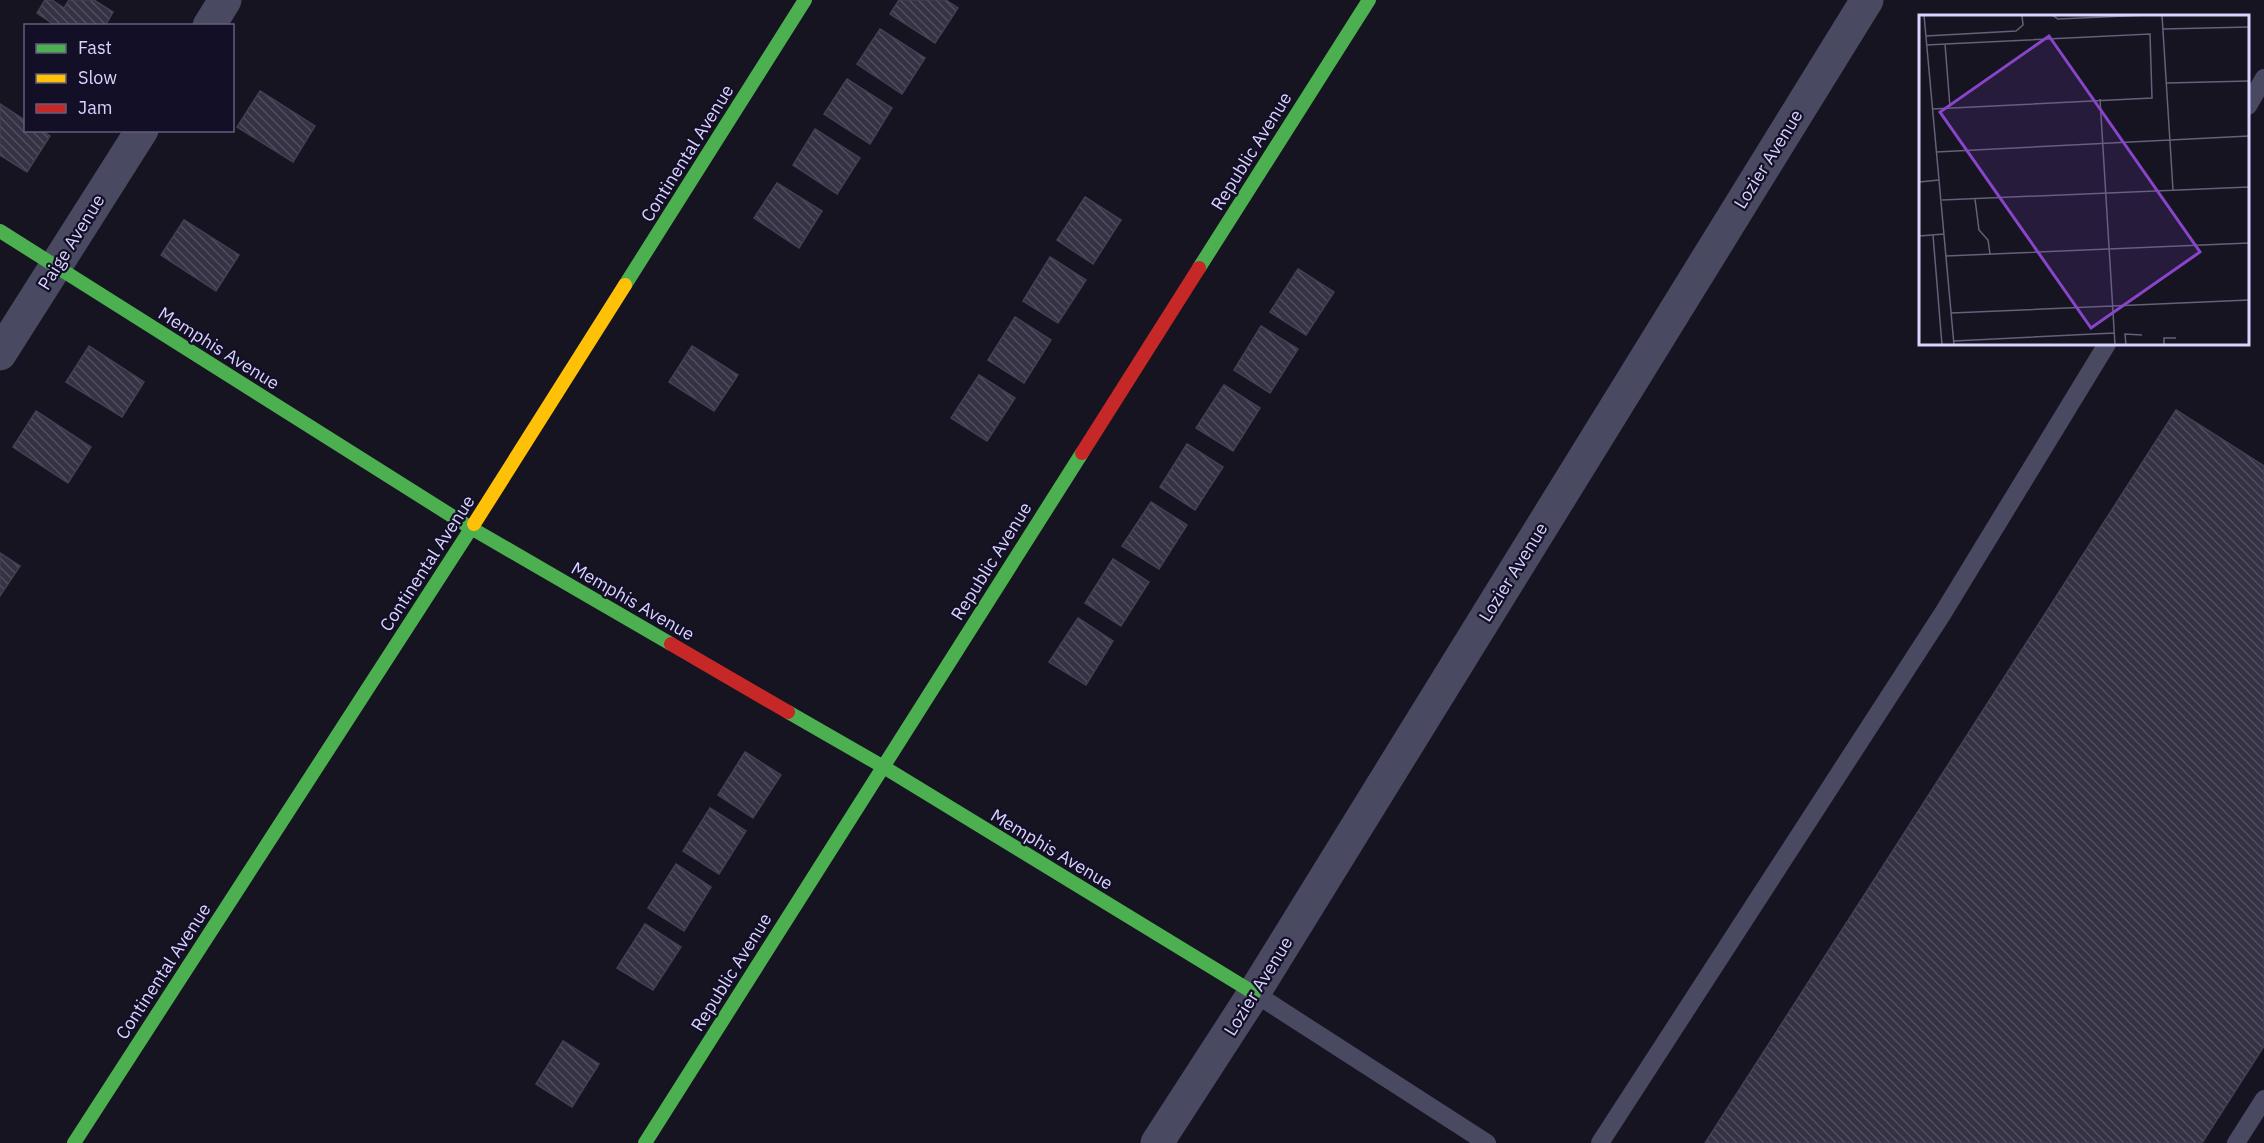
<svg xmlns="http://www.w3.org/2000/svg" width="2264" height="1143" font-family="'IBM Plex Sans',sans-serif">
	<defs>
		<pattern id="building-back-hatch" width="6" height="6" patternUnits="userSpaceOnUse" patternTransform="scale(1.5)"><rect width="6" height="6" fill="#343243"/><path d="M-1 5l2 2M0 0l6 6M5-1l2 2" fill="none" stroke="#514f5f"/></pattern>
	</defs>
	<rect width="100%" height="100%" fill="#161421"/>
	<!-- building -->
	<path fill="url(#building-back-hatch)" stroke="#433f54" stroke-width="1.5" d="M 45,0 L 52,0 L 64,8 L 69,0 L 94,0 L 113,12 L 105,26 L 56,26 L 37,13 Z
		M 899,0 L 946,0 L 958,8 L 935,43 L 890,14 Z
		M 880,29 L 925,58 L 902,94 L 857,64 Z
		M 847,79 L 892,108 L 870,144 L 824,114 Z
		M 260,91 L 315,126 L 293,162 L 237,127 Z
		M 0,104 L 26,121 L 26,130 L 41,130 L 50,136 L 27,172 L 0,155 Z
		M 815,129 L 860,158 L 837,194 L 793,165 Z
		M 777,183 L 822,211 L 799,248 L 754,218 Z
		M 1085,197 L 1121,220 L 1093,264 L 1057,240 Z
		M 184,220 L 239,255 L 216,291 L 161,255 Z
		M 1050,257 L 1086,280 L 1058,323 L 1023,301 Z
		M 1298,269 L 1334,292 L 1306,335 L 1270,312 Z
		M 1015,317 L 1051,340 L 1024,383 L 988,360 Z
		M 1261,326 L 1298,349 L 1270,393 L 1234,370 Z
		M 89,346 L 144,382 L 122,417 L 66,382 Z
		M 692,346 L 738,375 L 714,411 L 669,382 Z
		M 979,375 L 1015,398 L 987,441 L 951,418 Z
		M 1224,385 L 1260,408 L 1233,451 L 1196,428 Z
		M 2176,410 L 2264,466 L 2264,1046 L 2202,1143 L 1705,1143 Z
		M 36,411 L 91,447 L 68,483 L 13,447 Z
		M 1187,444 L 1223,467 L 1195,510 L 1160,487 Z
		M 1151,502 L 1187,525 L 1159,569 L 1122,546 Z
		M 0,553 L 20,566 L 0,596 Z
		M 1113,559 L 1149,582 L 1121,626 L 1085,603 Z
		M 1078,618 L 1113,641 L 1086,685 L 1049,662 Z
		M 745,752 L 781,775 L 753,818 L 718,795 Z
		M 710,808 L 746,831 L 719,874 L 683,851 Z
		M 676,864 L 711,887 L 684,931 L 648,908 Z
		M 645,924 L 681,947 L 653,990 L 617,968 Z
		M 563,1041 L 599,1064 L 572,1107 L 536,1084 Z"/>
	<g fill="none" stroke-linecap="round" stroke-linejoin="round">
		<!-- lane -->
		<path stroke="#4a4962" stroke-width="18" d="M 2248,106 L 2264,78
			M 1254,993 L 1487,1143
			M 1600,1143 L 1943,613 L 2107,344
			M 2236,1143 L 2264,1099"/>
		<!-- street -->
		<path stroke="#4a4962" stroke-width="33" d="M 209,26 L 225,0
			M 0,354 L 142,130
			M 1157,1143 L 1254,993 L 1867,0"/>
		<!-- fast -->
		<path stroke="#4caf50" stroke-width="14" d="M 0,231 L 471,528 L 671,644
			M 1199,268 L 1369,0
			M 625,285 L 805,0
			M 788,712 L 882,766 L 1254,993
			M 74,1143 L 474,524
			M 645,1143 L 1082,453"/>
		<!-- slow -->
		<path stroke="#ffc107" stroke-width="14" d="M 474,524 L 625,285"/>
		<!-- jam -->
		<path stroke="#c62828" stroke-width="14" d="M 1082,453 L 1199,268
			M 671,644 L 788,712"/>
	</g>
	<g text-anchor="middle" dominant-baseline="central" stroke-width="4.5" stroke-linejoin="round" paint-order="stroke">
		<!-- street labels -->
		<g font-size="18" fill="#d9d4ff" stroke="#130f26">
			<text transform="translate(1251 151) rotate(-58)">Republic Avenue</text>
			<text transform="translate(687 153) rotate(-58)">Continental Avenue</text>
			<text transform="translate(1768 159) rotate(-58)">Lozier Avenue</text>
			<text transform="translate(71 242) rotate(-58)">Paige Avenue</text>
			<text transform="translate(219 348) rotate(32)">Memphis Avenue</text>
			<text transform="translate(991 561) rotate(-58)">Republic Avenue</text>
			<text transform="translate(427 563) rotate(-57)">Continental Avenue</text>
			<text transform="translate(1513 572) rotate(-58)">Lozier Avenue</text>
			<text transform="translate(633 601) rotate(30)">Memphis Avenue</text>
			<text transform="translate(1052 849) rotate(31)">Memphis Avenue</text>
			<text transform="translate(163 971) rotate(-57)">Continental Avenue</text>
			<text transform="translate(731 972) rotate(-58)">Republic Avenue</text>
			<text transform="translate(1258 986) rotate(-58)">Lozier Avenue</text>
		</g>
	</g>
	<!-- overview -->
	<g transform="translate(1919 15)">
		<rect width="330" height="330" fill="#161421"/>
		<path fill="none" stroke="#64617a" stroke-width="1.5" d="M 5,0 L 35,330M 133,0 L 139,4 L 228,0M 243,0 L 254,175M 244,14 L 330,12M 7,21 L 97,16 L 104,10 L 103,0M 8,30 L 26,29 L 31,92M 248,68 L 330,66M 181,84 L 196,330M 13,94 L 233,83 L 231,19 L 26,29M 17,137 L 330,121M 0,167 L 20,165M 56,184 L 60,215 L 69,225 L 71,239M 23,185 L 330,172M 14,220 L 23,330M 0,221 L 25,219M 27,241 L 330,228M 32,298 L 330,285M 35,326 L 195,318M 207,330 L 206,319 L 223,320M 245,330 L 245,323 L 257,323"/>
		<path fill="#8945c9" fill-opacity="0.15" stroke="#8945c9" stroke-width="3" d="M 130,21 L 281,237 L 172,313 L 21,97 Z"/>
		<rect width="330" height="330" fill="none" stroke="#d9d4ff" stroke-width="3"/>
	</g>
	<!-- legend -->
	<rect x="24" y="24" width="210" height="108" fill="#130f26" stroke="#625e7d" stroke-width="1.5"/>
	<rect x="36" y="44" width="30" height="9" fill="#4caf50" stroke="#625e7d" stroke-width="1.5"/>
	<text x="78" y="54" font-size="18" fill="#d9d4ff">Fast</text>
	<rect x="36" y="74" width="30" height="9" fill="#ffc107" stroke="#625e7d" stroke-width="1.5"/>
	<text x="78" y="84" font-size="18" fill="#d9d4ff">Slow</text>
	<rect x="36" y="104" width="30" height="9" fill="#c62828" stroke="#625e7d" stroke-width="1.5"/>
	<text x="78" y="114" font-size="18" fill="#d9d4ff">Jam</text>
</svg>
